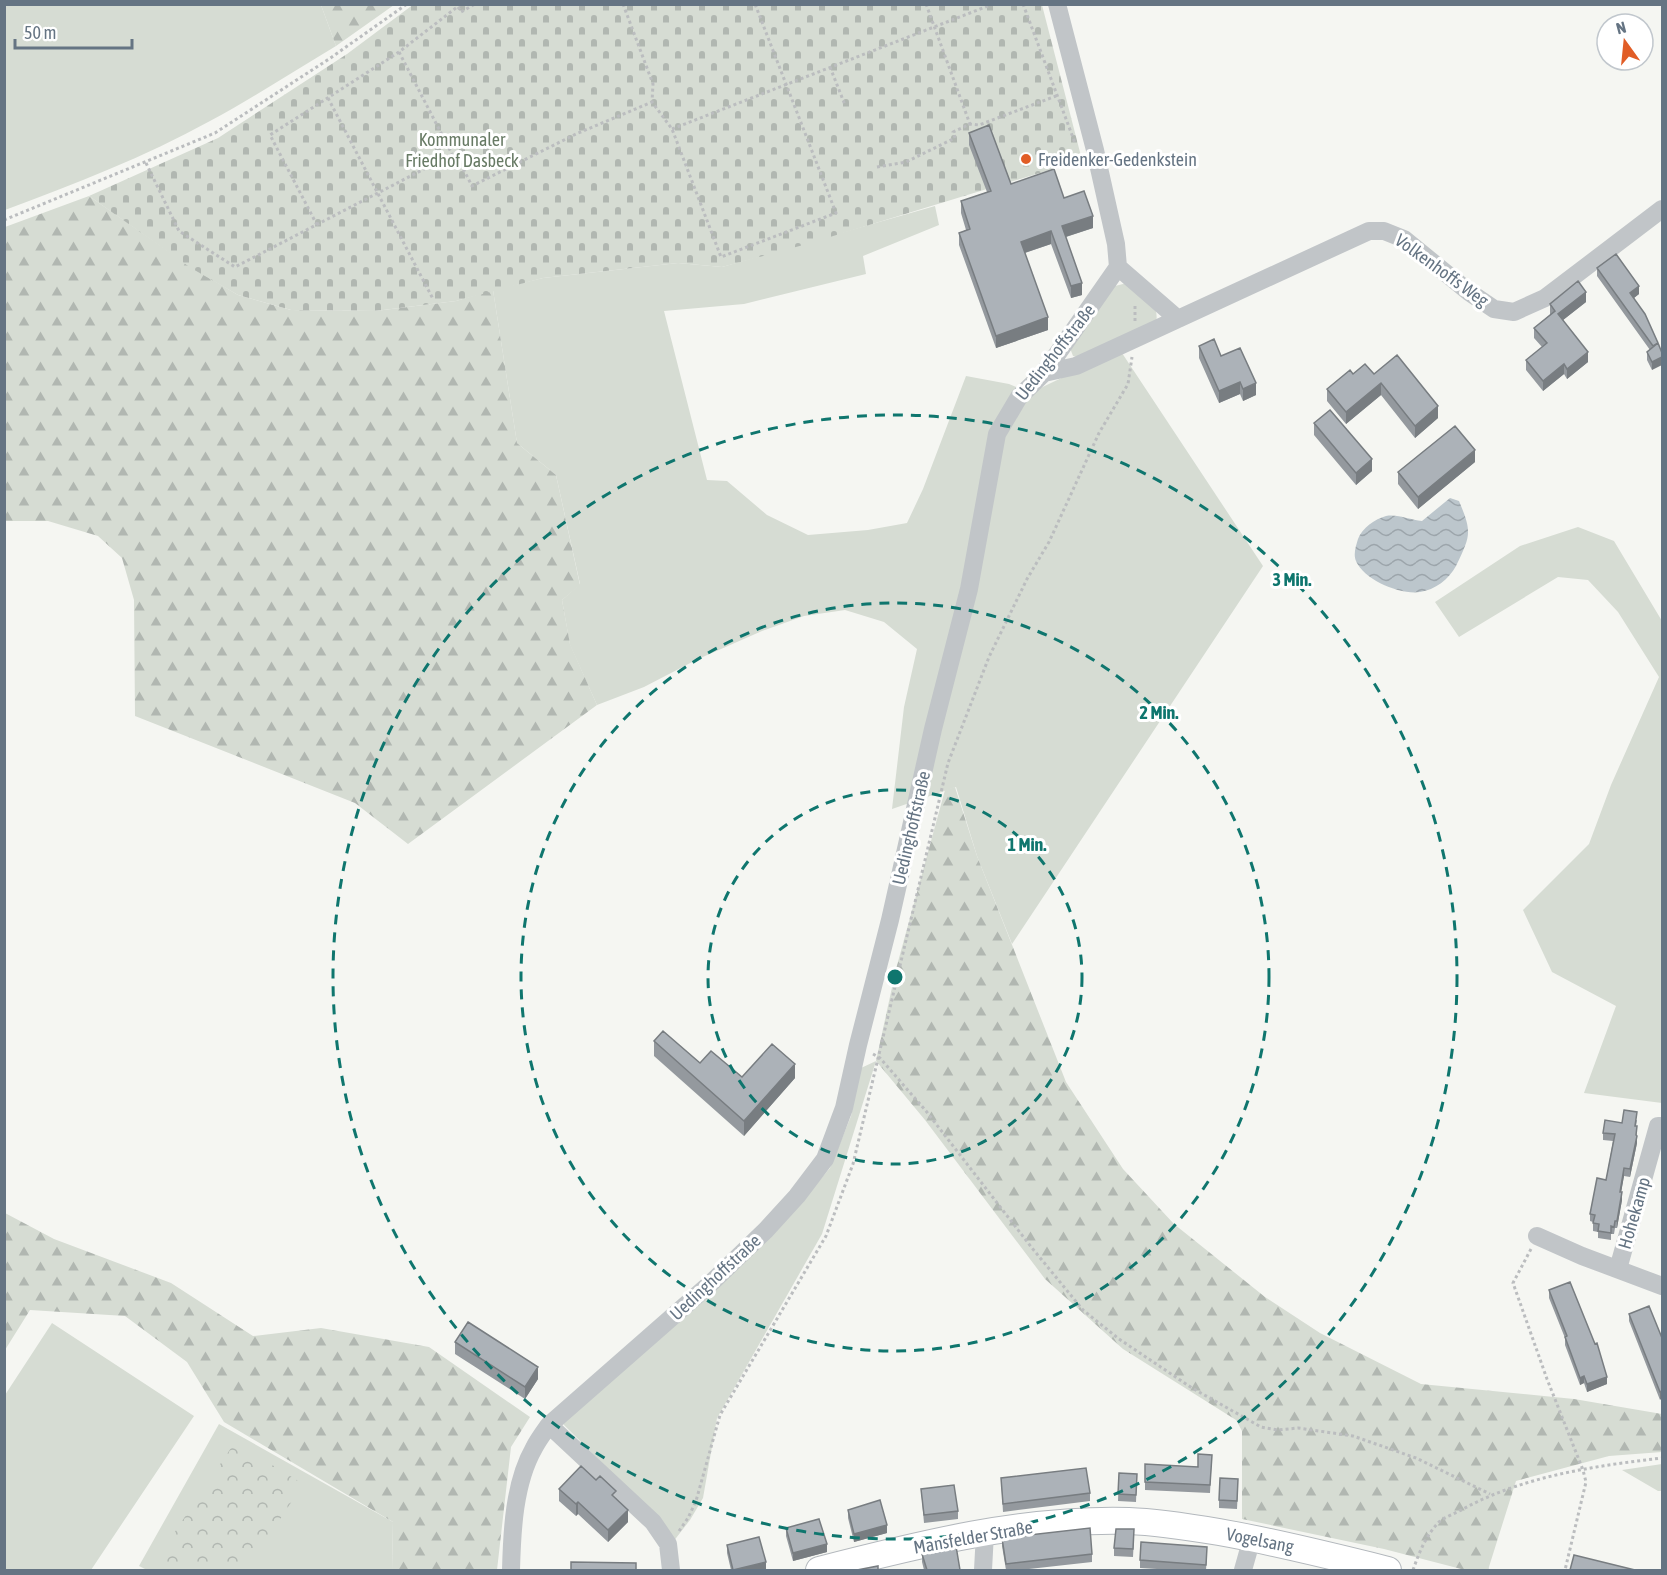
<svg xmlns="http://www.w3.org/2000/svg" width="1667" height="1575" font-family="'Asap Condensed',sans-serif">
	<defs>
		<pattern id="forest-firs" width="22" height="20" patternUnits="userSpaceOnUse" patternTransform="scale(1.5)"><rect width="22" height="20" fill="#d6dcd3"/><path d="M5 1l3.5 6h-7zM16 11l3.5 6h-7z" fill="#b1b7b1"/></pattern>
		<pattern id="cemetery-stones" width="16" height="16" patternUnits="userSpaceOnUse" patternTransform="scale(1.5)"><rect width="16" height="16" fill="#d6dcd3"/><path d="M2 7V4a2 2 0 0 1 4 0v3zM10 15v-3a2 2 0 0 1 4 0v3z" fill="#b1b7b1"/></pattern>
		<pattern id="park-crowns" width="20" height="18" patternUnits="userSpaceOnUse" patternTransform="scale(1.5)"><rect width="20" height="18" fill="#d6dcd3"/><path d="M2 6a3 3 0 1 1 6 0M12 15a3 3 0 1 1 6 0" fill="none" stroke="#b1b7b1"/></pattern>
		<pattern id="water-waves" width="16" height="10" patternUnits="userSpaceOnUse" patternTransform="scale(1.5)"><rect width="16" height="10" fill="#bcc6cc"/><path d="M0 5q4-4 8 0t8 0" fill="none" stroke="#9ca5ab"/></pattern>
	</defs>
	<rect width="100%" height="100%" fill="#f5f6f2"/>
	<!-- green -->
	<path fill="#d6dcd3" d="M 5,4 L 321,5 L 336,46 C 294,71 253,98 210,121 C 145,157 74,184 5,210 Z
		M 935,206 L 939,225 L 863,256 L 866,274 L 744,304 L 664,311 L 707,480 L 727,481 L 767,515 L 808,535 L 868,530 L 907,523 L 923,489 L 966,376 L 1009,384 L 1030,393 L 1120,350 L 1263,566 L 1012,944 L 977,856 L 956,787 L 892,809 L 904,707 L 917,649 L 884,622 L 845,610 L 804,616 L 762,631 L 696,660 L 644,687 L 597,705 L 570,645 L 562,600 L 580,584 L 556,475 L 517,443 L 493,290 L 543,278 L 678,263 L 722,267 Z
		M 1131,282 C 1145,295 1160,302 1156,324 L 1082,358 L 1073,356 L 1070,348 L 1115,286 Z
		M 1578,527 L 1614,541 L 1662,621 L 1662,1103 L 1584,1093 L 1616,1006 L 1552,972 L 1523,910 L 1589,844 L 1611,785 L 1659,677 L 1618,612 L 1588,580 L 1558,577 L 1459,637 L 1435,602 L 1520,546 Z
		M 876,1061 L 822,1234 L 717,1418 L 703,1498 L 690,1520 L 673,1542 L 663,1524 L 562,1423 L 801,1202 L 830,1168 L 851,1116 L 861,1068 Z
		M 52,1323 L 194,1416 L 91,1570 L 5,1570 L 5,1395 Z
		M 219,1424 L 393,1522 L 392,1570 L 147,1570 L 139,1566 Z
		M 1662,1464 L 1662,1491 L 1658,1491 L 1622,1470 Z"/>
	<!-- forest -->
	<path fill="url(#forest-firs)" d="M 321,5 L 321,4 L 394,5 L 336,46 Z
		M 89,196 L 191,267 L 238,295 L 291,310 L 375,311 L 456,301 L 493,290 L 517,443 L 556,475 L 580,585 L 562,600 L 570,644 L 597,705 L 408,844 L 355,803 L 135,716 L 134,600 L 122,558 L 98,536 L 48,521 L 5,521 L 5,227 Z
		M 955,787 L 977,856 L 1066,1082 L 1123,1169 L 1174,1224 L 1265,1297 L 1320,1333 L 1421,1384 L 1574,1399 L 1662,1414 L 1662,1452 L 1609,1456 L 1516,1481 L 1488,1570 L 1465,1570 L 1384,1549 L 1242,1519 L 1242,1431 L 1236,1420 L 1123,1349 L 1045,1279 L 925,1120 L 876,1061 L 896,969 L 945,790 Z
		M 5,1213 L 54,1239 L 171,1283 L 253,1336 L 321,1328 L 429,1347 L 530,1417 L 511,1447 L 497,1570 L 392,1570 L 393,1522 L 224,1422 L 187,1362 L 125,1316 L 30,1310 L 5,1350 Z"/>
	<!-- cemetery -->
	<path fill="url(#cemetery-stones)" d="M 414,4 L 1042,5 L 1082,160 L 807,244 L 722,267 L 678,263 L 543,278 L 456,301 L 375,311 L 291,310 L 238,295 L 191,268 L 89,196 L 218,138 L 347,54 Z"/>
	<!-- park -->
	<path fill="url(#park-crowns)" d="M 235,1442 L 303,1484 L 247,1570 L 173,1570 L 156,1560 Z"/>
	<!-- water -->
	<path fill="url(#water-waves)" d="M 1450,498 L 1459,501 C 1472,532 1471,535 1456,566 C 1449,579 1435,590 1420,592 C 1400,595 1364,580 1356,561 C 1353,554 1356,546 1358,539 C 1362,528 1375,519 1386,516 C 1398,514 1410,520 1422,521 Z"/>
	<g fill="none" stroke-linecap="round" stroke-linejoin="round">
		<!-- secondary casing -->
		<g stroke="#b3b8bd" stroke-width="28">
			<path id="secondary" d="M 819,1570 C 920,1544 1024,1518 1129,1521 C 1159,1522 1189,1527 1219,1532 C 1276,1542 1332,1556 1388,1570"/>
		</g>
		<!-- path -->
		<path stroke="#bbbdbf" stroke-width="3" stroke-dasharray="3 3" stroke-linecap="butt" d="M 623,4 L 653,84 L 652,102 L 672,129 L 721,257 L 836,213 L 755,4
			M 926,4 L 971,127
			M 1023,4 L 1075,143
			M 458,7 L 461,12 L 475,4
			M 399,52 L 452,154
			M 830,67 L 845,105
			M 328,98 L 433,299
			M 672,129 L 993,4
			M 146,163 L 179,231 L 235,267 L 455,153 L 472,186 L 576,134 L 652,102
			M 877,167 L 906,162 L 955,138 L 953,132 L 970,124 L 979,125 L 1056,96
			M 4,220 L 215,133 L 329,59 L 407,4
			M 317,225 L 270,135 L 399,52 L 461,4
			M 1135,321 L 1135,303
			M 873,1054 L 880,1058 L 926,1111 L 1032,1248 L 1083,1310 L 1119,1339 L 1192,1388 L 1261,1427 L 1278,1430 L 1298,1428 L 1353,1436 L 1416,1458 L 1490,1494
			M 1531,1249 L 1513,1283 L 1547,1379 L 1583,1470 L 1586,1482 L 1565,1570
			M 679,1531 L 688,1518 L 696,1501 L 720,1415 L 826,1236 L 853,1164 L 948,763 L 989,657 L 1027,579 L 1049,542 L 1099,433 L 1128,384 L 1132,357
			M 1413,1570 C 1419,1553 1426,1535 1439,1522 C 1445,1517 1456,1513 1463,1509 C 1524,1476 1594,1466 1662,1458"/>
		<!-- street -->
		<path stroke="#c1c5c8" stroke-width="18" d="M 1118,267 L 1178,319
			M 1044,373 L 1076,366 L 1369,231 L 1384,231 L 1404,239 L 1469,292 L 1494,309 L 1514,312 L 1545,298 L 1662,209
			M 1537,1236 L 1582,1256 L 1662,1286
			M 1618,1269 L 1658,1126 L 1662,1126
			M 549,1425 L 653,1522 L 668,1544 L 671,1570
			M 511,1570 C 512,1531 514,1483 534,1448 C 538,1440 544,1432 549,1425 L 712,1282 L 766,1230 L 797,1196 L 825,1159 L 844,1108 L 858,1045 L 890,920 L 933,729 L 969,589 L 997,434 L 1019,397 L 1044,373 L 1118,267 L 1116,244 L 1095,150 L 1057,4
			M 983,1570 L 985,1533
			M 1243,1570 L 1252,1538"/>
		<!-- secondary -->
		<use href="#secondary" stroke="#fff" stroke-width="26"/>
	</g>
	<!-- wall -->
	<path fill="#94999e" d="M 969,133 L 1011,184 L 1064,198 L 1093,228 L 1066,237 L 1082,295 L 1071,298 L 1051,244 L 1025,253 L 1048,330 L 996,348 L 959,245 L 959,233 L 966,230 L 961,213 L 961,201 L 987,192 L 969,145 Z
		M 1597,268 L 1639,294 L 1634,298 L 1662,353 L 1652,370 L 1647,360 L 1647,352 L 1650,350 L 1597,276 Z
		M 1586,302 L 1563,320 L 1588,362 L 1567,379 L 1564,374 L 1543,391 L 1526,370 L 1526,360 L 1542,347 L 1534,338 L 1534,328 L 1550,315 L 1550,304 Z
		M 1199,346 L 1221,356 L 1256,395 L 1243,401 L 1240,394 L 1219,403 L 1199,358 Z
		M 1353,374 L 1374,374 L 1438,418 L 1415,438 L 1381,395 L 1346,424 L 1327,401 L 1327,389 Z
		M 1314,423 L 1372,471 L 1356,485 L 1314,435 Z
		M 1475,462 L 1418,509 L 1398,484 L 1398,472 Z
		M 654,1041 L 700,1063 L 742,1077 L 795,1078 L 744,1136 L 654,1056 Z
		M 1637,1120 L 1636,1126 L 1637,1143 L 1630,1177 L 1624,1176 L 1621,1192 L 1622,1200 L 1617,1228 L 1615,1228 L 1614,1234 L 1611,1234 L 1611,1240 L 1598,1238 L 1598,1232 L 1593,1231 L 1593,1222 L 1590,1221 L 1590,1214 L 1606,1180 L 1613,1141 L 1603,1140 L 1603,1133 L 1622,1123 Z
		M 1549,1290 L 1607,1384 L 1587,1392 L 1584,1383 L 1580,1385 L 1565,1345 L 1565,1338 L 1549,1298 Z
		M 1629,1314 L 1662,1338 L 1660,1400 L 1629,1321 Z
		M 455,1342 L 538,1379 L 525,1399 L 455,1354 Z
		M 1212,1455 L 1210,1493 L 1145,1490 L 1145,1464 L 1198,1467 Z
		M 1119,1473 L 1137,1474 L 1136,1502 L 1118,1501 Z
		M 1001,1478 L 1090,1493 L 1090,1501 L 1003,1512 Z
		M 1238,1487 L 1237,1509 L 1219,1508 L 1219,1500 Z
		M 559,1489 L 616,1498 L 628,1522 L 608,1542 L 578,1514 L 576,1516 L 559,1501 Z
		M 921,1489 L 958,1511 L 958,1519 L 924,1523 Z
		M 848,1510 L 887,1533 L 854,1542 L 848,1518 Z
		M 786,1528 L 827,1552 L 793,1561 L 786,1536 Z
		M 1134,1537 L 1133,1557 L 1114,1556 L 1114,1548 Z
		M 1002,1538 L 1092,1554 L 1092,1562 L 1020,1570 L 1006,1570 L 1002,1546 Z
		M 727,1545 L 766,1570 L 731,1570 L 727,1553 Z
		M 922,1554 L 960,1570 L 924,1570 L 922,1562 Z
		M 1207,1555 L 1206,1570 L 1174,1570 L 1140,1568 L 1140,1560 Z"/>
	<!-- shaded-wall -->
	<path fill="#787d81" d="M 1093,216 L 1093,228 L 1062,238 L 1062,226 Z
		M 1051,231 L 1051,244 L 1021,254 L 1021,242 Z
		M 1082,283 L 1082,295 L 1071,298 L 1071,286 Z
		M 1639,286 L 1639,294 L 1630,301 L 1630,293 Z
		M 1586,292 L 1586,302 L 1558,324 L 1558,314 Z
		M 1048,317 L 1048,330 L 996,348 L 996,336 Z
		M 1588,352 L 1588,362 L 1567,379 L 1567,369 Z
		M 1662,357 L 1662,365 L 1652,370 L 1652,362 Z
		M 1564,364 L 1564,374 L 1543,391 L 1543,381 Z
		M 1240,382 L 1240,394 L 1219,403 L 1219,391 Z
		M 1256,383 L 1256,395 L 1243,401 L 1243,389 Z
		M 1381,383 L 1381,395 L 1346,424 L 1346,412 Z
		M 1438,406 L 1438,418 L 1415,438 L 1415,426 Z
		M 1475,450 L 1475,462 L 1418,509 L 1418,497 Z
		M 1372,459 L 1372,471 L 1356,485 L 1356,473 Z
		M 795,1064 L 795,1078 L 744,1136 L 744,1121 Z
		M 1637,1136 L 1637,1143 L 1630,1177 L 1630,1169 Z
		M 1624,1168 L 1624,1176 L 1620,1199 L 1620,1192 Z
		M 1622,1192 L 1622,1200 L 1617,1228 L 1617,1221 Z
		M 538,1367 L 538,1379 L 525,1399 L 525,1387 Z
		M 1584,1376 L 1584,1383 L 1580,1385 L 1580,1378 Z
		M 1607,1377 L 1607,1384 L 1587,1392 L 1587,1384 Z
		M 1662,1391 L 1662,1398 L 1660,1400 L 1660,1392 Z
		M 578,1502 L 578,1514 L 576,1516 L 576,1504 Z
		M 628,1510 L 628,1522 L 608,1542 L 608,1530 Z
		M 887,1525 L 887,1533 L 854,1542 L 854,1534 Z
		M 827,1544 L 827,1552 L 793,1561 L 793,1553 Z
		M 766,1562 L 766,1570 L 734,1570 Z"/>
	<!-- building -->
	<path fill="#acb2b8" stroke="#787d81" stroke-width="1.5" d="M 989,125 L 1011,184 L 1054,169 L 1064,198 L 1084,191 L 1093,216 L 1062,226 L 1082,283 L 1071,286 L 1051,231 L 1021,242 L 1048,317 L 996,336 L 959,233 L 970,229 L 961,201 L 991,191 L 969,133 Z
		M 1616,254 L 1639,286 L 1630,293 L 1645,314 L 1658,343 L 1653,346 L 1597,268 Z
		M 1578,281 L 1586,292 L 1558,314 L 1588,352 L 1567,369 L 1564,364 L 1543,381 L 1526,360 L 1547,343 L 1534,328 L 1555,311 L 1550,304 Z
		M 1214,339 L 1221,356 L 1240,348 L 1256,383 L 1243,389 L 1240,382 L 1219,391 L 1199,346 Z
		M 1658,343 L 1662,353 L 1662,357 L 1652,362 L 1647,352 Z
		M 1397,355 L 1438,406 L 1415,426 L 1381,383 L 1346,412 L 1327,389 L 1350,370 L 1353,374 L 1365,364 L 1374,374 Z
		M 1330,410 L 1372,459 L 1356,473 L 1314,423 Z
		M 1455,426 L 1475,450 L 1418,497 L 1398,472 Z
		M 663,1031 L 700,1063 L 711,1051 L 742,1077 L 772,1044 L 795,1064 L 744,1121 L 654,1041 Z
		M 1624,1110 L 1637,1112 L 1635,1126 L 1637,1126 L 1636,1135 L 1637,1136 L 1630,1169 L 1624,1168 L 1620,1192 L 1622,1192 L 1617,1221 L 1615,1221 L 1614,1227 L 1611,1226 L 1611,1233 L 1598,1231 L 1599,1224 L 1593,1223 L 1595,1215 L 1590,1214 L 1597,1178 L 1606,1180 L 1615,1134 L 1603,1133 L 1605,1120 L 1622,1123 Z
		M 1570,1282 L 1595,1344 L 1597,1343 L 1607,1377 L 1587,1384 L 1584,1376 L 1580,1378 L 1565,1337 L 1567,1336 L 1549,1290 Z
		M 1649,1306 L 1662,1338 L 1662,1391 L 1660,1392 L 1629,1314 Z
		M 468,1322 L 538,1367 L 525,1387 L 455,1342 Z
		M 1198,1454 L 1212,1455 L 1210,1485 L 1145,1482 L 1145,1464 L 1198,1467 Z
		M 581,1466 L 596,1480 L 600,1476 L 616,1491 L 612,1495 L 628,1510 L 608,1530 L 578,1502 L 576,1504 L 559,1489 Z
		M 1086,1468 L 1090,1493 L 1003,1504 L 1001,1478 Z
		M 1119,1473 L 1137,1474 L 1136,1495 L 1118,1494 Z
		M 1220,1478 L 1238,1479 L 1237,1501 L 1219,1500 Z
		M 954,1485 L 958,1511 L 924,1515 L 921,1489 Z
		M 880,1500 L 887,1525 L 854,1534 L 848,1510 Z
		M 819,1519 L 827,1544 L 793,1553 L 786,1528 Z
		M 1090,1528 L 1092,1554 L 1006,1564 L 1002,1538 Z
		M 1116,1529 L 1134,1529 L 1133,1549 L 1114,1548 Z
		M 759,1537 L 766,1562 L 733,1570 L 727,1545 Z
		M 1141,1542 L 1207,1547 L 1206,1565 L 1140,1560 Z
		M 956,1546 L 960,1570 L 927,1570 L 922,1554 Z
		M 1574,1555 L 1635,1570 L 1570,1570 Z
		M 571,1562 L 636,1563 L 636,1570 L 571,1570 Z
		M 878,1566 L 878,1570 L 857,1570 Z"/>
	<!-- distance rings -->
	<g fill="none" stroke="#0f766e" stroke-width="3" stroke-dasharray="10 8">
		<circle cx="895" cy="977" r="187"/>
		<circle cx="895" cy="977" r="374"/>
		<circle cx="895" cy="977" r="562"/>
	</g>
	<!-- markers -->
	<circle fill="#e15d26" stroke="#fff" stroke-width="2" cx="1026" cy="159" r="6"/>
	<g text-anchor="middle" dominant-baseline="central" stroke-width="6" stroke-linejoin="round" paint-order="stroke">
		<!-- park labels -->
		<g font-size="18" fill="#677a64" stroke="#fff">
			<text x="462" y="139">Kommunaler<tspan x="462" dy="21">Friedhof Dasbeck</tspan></text>
		</g>
		<!-- poi labels -->
		<g font-size="18" fill="#657483" stroke="#fff" text-anchor="start">
			<text x="1038" y="159">Freidenker-Gedenkstein</text>
		</g>
		<!-- street labels -->
		<g font-size="18" fill="#657483" stroke="#fff">
			<text transform="translate(1442 270) rotate(36)">Volkenhoffs Weg</text>
			<text transform="translate(1055 352) rotate(-52)">Uedinghoffstraße</text>
			<text transform="translate(911 828) rotate(-77)">Uedinghoffstraße</text>
			<text transform="translate(1634 1213) rotate(-74)">Hohekamp</text>
			<text transform="translate(715 1277) rotate(-43)">Uedinghoffstraße</text>
			<text transform="translate(973 1537) rotate(-10)">Mansfelder Straße</text>
			<text transform="translate(1260 1540) rotate(11)">Vogelsang</text>
		</g>
	</g>
	<circle cx="895" cy="977" r="9" fill="#0f766e" stroke="#fff" stroke-width="3"/>
	<g font-size="18" text-anchor="middle" font-weight="bold" fill="#0f766e" stroke="#fff" stroke-width="6" stroke-linejoin="round" paint-order="stroke">
		<text x="1292" y="586">3 Min.</text>
		<text x="1159" y="719">2 Min.</text>
		<text x="1027" y="851">1 Min.</text>
	</g>
	<!-- border -->
	<rect width="1667" height="1575" fill="none" stroke="#657483" stroke-width="12"/>
	<!-- north arrow -->
	<g transform="translate(1625 42) rotate(345)"><circle r="28" fill="#ffffff" stroke="#c1c7cd" stroke-width="1.5"/>
	<path d="M0-4.5L10 22L0 15L-10 22Z" fill="#e15d26"/>
	<text y="-9" font-size="16" font-weight="bold" text-anchor="middle" fill="#657483">N</text>
	</g>
	<!-- scale -->
	<path d="M15 39v9h117v-9" fill="none" stroke="#657483" stroke-width="3"/>
	<text x="24" y="39" font-size="18" fill="#657483" stroke="#ffffff" stroke-width="4.5" paint-order="stroke">50 m</text>
</svg>
